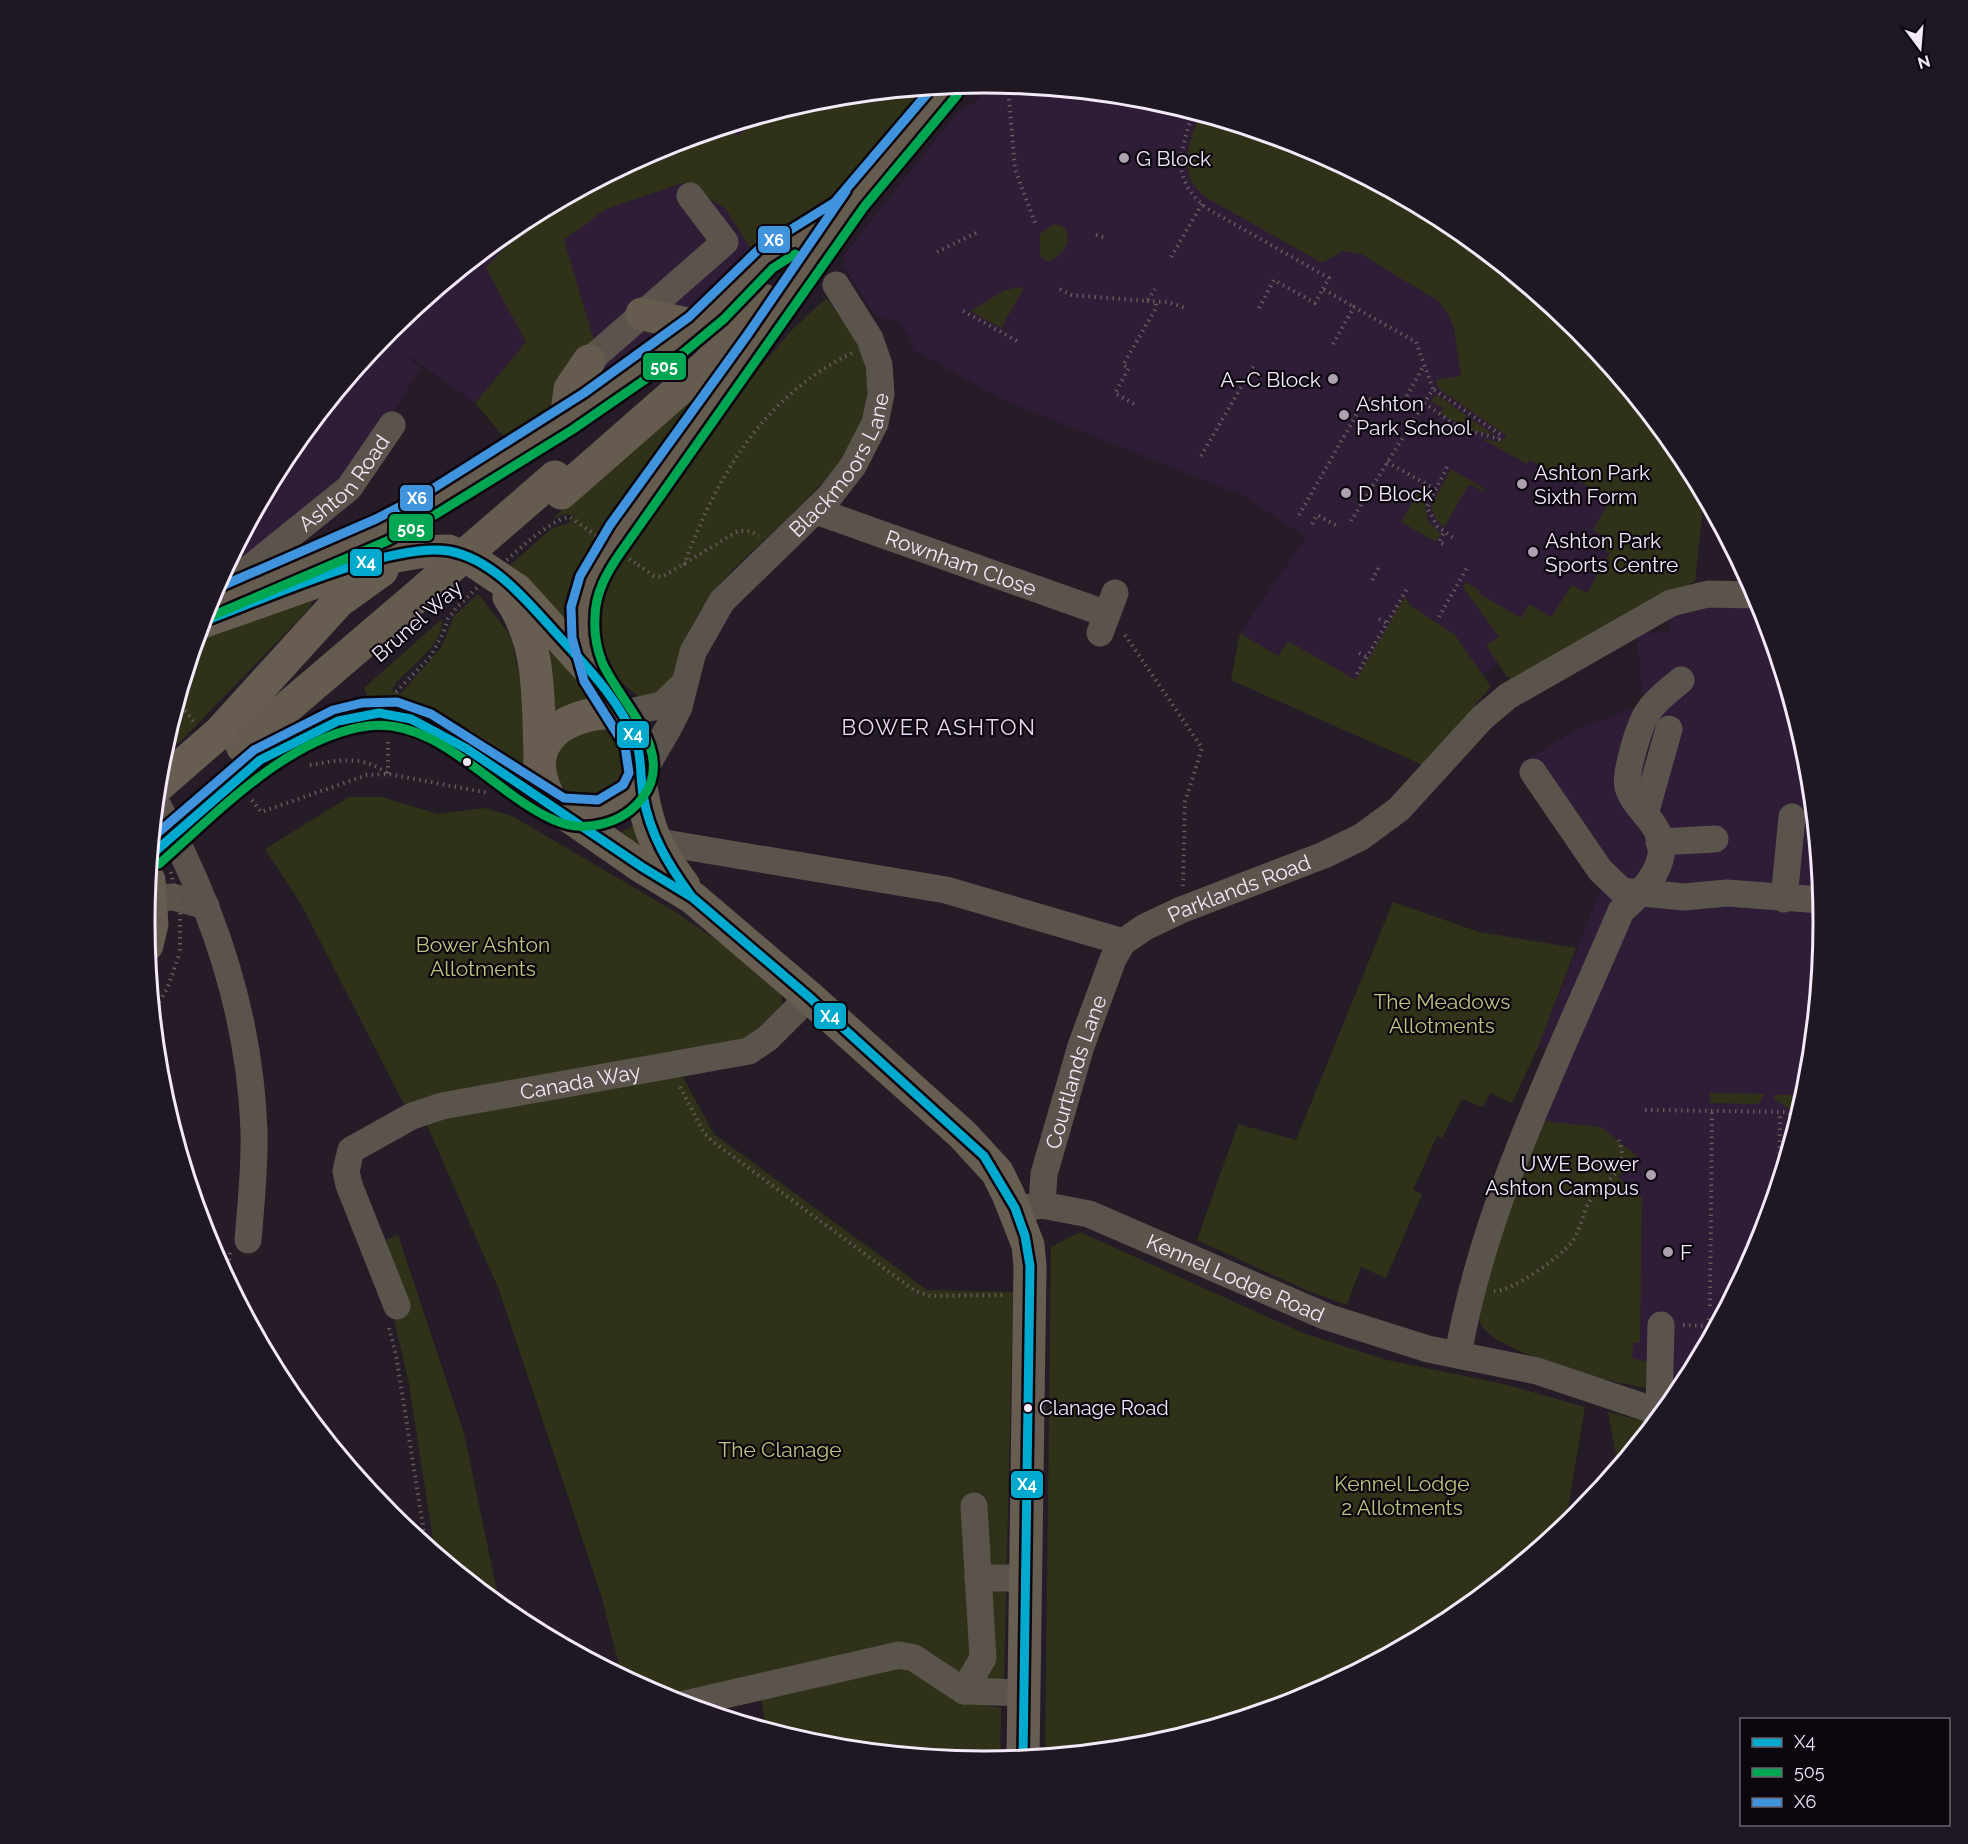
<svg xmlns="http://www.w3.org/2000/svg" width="1968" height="1844" font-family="Raleway,sans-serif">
	<rect width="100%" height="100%" fill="#251c28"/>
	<!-- built -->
	<path fill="#2f1c36" d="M 991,83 L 1148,99 L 1306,147 L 1451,224 L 1578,329 L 1682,456 L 1704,497 L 1695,581 L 1509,678 L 1498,663 L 1491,668 L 1483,674 L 1491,687 L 1423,765 L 1231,680 L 1240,633 L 1306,537 L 1242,495 L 1007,402 L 910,348 L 914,345 L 899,320 L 884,319 L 873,313 L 843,265 L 844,255 L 957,113 L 974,103 Z
		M 756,118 L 738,136 L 726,127 Z
		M 663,146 L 765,237 L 684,318 L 606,380 L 546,318 L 475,403 L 391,343 L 421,368 L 347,486 L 219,582 L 286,455 L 391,328 L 518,224 Z
		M 1753,602 L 1755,623 L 1766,623 L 1807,759 L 1823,922 L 1807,1086 L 1759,1244 L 1677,1395 L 1598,1378 L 1521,1352 L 1505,1345 L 1483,1328 L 1484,1270 L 1570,1059 L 1539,1045 L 1603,884 L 1519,764 L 1579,728 L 1643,705 L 1637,634 L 1671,631 L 1670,611 Z"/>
	<!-- green -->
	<path fill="#2f3218" d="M 940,87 L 826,216 L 752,250 L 725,208 L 683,183 L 606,209 L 564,240 L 606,380 L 504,437 L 475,403 L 526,342 L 486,268 L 533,216 L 663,146 L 725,128 L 738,136 L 756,118 L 821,99 Z
		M 1199,114 L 1306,147 L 1451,224 L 1578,329 L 1682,456 L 1704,497 L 1695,581 L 1525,678 L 1514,680 L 1507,677 L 1486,645 L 1499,637 L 1463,587 L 1465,582 L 1480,590 L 1478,593 L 1521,618 L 1529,604 L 1551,617 L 1572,585 L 1587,593 L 1610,553 L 1596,545 L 1601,535 L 1593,530 L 1611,499 L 1568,475 L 1564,480 L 1530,460 L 1527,464 L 1482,439 L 1501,442 L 1506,435 L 1439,389 L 1436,380 L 1461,376 L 1454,329 L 1450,317 L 1438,301 L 1361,254 L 1343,251 L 1322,263 L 1207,198 C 1175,174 1189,147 1199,114 Z
		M 1054,224 L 1064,227 C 1074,242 1063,255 1048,262 L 1040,256 L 1040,234 Z
		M 1017,287 L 1024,288 L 1001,328 L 971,311 L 1003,291 Z
		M 826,298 C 835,310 845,322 853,335 C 900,421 818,489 762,542 C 749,554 735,566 723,580 C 690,619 685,642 669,689 L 642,699 L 615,678 L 603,654 L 596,629 L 606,573 L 704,434 L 791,331 Z
		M 723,367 L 572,635 L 508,567 L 552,528 L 567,524 L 575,516 L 565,514 L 552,519 Z
		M 1436,394 L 1494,435 L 1473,431 L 1441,414 L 1443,408 L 1431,402 Z
		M 1451,469 L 1485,489 L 1484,492 L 1469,484 L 1444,528 L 1435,518 L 1431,506 Z
		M 1422,485 L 1428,521 L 1441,534 L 1436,542 L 1401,522 Z
		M 478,594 L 511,636 L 519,675 L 525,675 L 523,770 L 371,705 L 364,688 L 442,619 C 444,647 406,667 392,689 L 392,691 L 400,694 L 441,648 L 454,616 Z
		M 305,596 L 314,599 L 309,609 L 178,744 L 169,730 L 196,642 Z
		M 1405,597 L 1410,605 L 1455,635 L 1491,687 L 1423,765 L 1231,680 L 1240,633 L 1278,656 L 1288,641 L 1356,680 Z
		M 543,639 L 592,698 L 556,715 Z
		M 605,727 L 615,732 L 632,770 L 604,801 L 572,796 C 551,778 554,762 564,739 Z
		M 349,797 L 382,797 L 438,814 L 484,808 L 512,816 L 674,911 L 774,980 L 780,987 L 783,1010 L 758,1039 L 407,1110 L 301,904 L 265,849 Z
		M 640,823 L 650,852 L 614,835 Z
		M 1393,902 L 1479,932 L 1576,948 L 1539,1045 L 1512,1103 L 1490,1093 L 1483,1107 L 1462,1099 L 1442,1138 L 1437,1136 L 1413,1190 L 1422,1194 L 1386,1278 L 1361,1267 L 1347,1305 L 1308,1291 L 1197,1240 L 1238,1124 L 1296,1140 Z
		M 680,1072 L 714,1134 L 927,1290 L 1013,1292 L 1004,1682 L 968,1683 L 897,1644 L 666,1699 L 622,1676 L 601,1595 L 499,1290 L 428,1127 L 428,1117 Z
		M 1710,1093 L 1765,1094 L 1758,1104 L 1710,1103 Z
		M 1774,1095 L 1804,1095 L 1799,1115 L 1774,1099 Z
		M 1544,1121 L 1601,1127 L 1637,1156 L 1618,1177 L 1642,1198 L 1640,1342 L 1633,1343 L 1632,1358 L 1651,1363 L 1654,1390 L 1598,1378 L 1521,1352 L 1494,1338 L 1483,1328 L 1478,1318 L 1484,1270 Z
		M 1080,1232 L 1303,1333 L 1387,1360 L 1504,1384 L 1585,1407 L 1565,1526 L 1450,1620 L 1305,1698 L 1147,1745 L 1045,1756 L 1051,1247 Z
		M 398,1235 L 464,1433 L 500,1606 L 435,1552 L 409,1384 L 394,1319 L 366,1248 Z
		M 1608,1412 L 1653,1423 L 1618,1466 Z
		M 894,1663 L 967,1701 L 1001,1708 L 1000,1760 L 984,1761 L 820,1745 L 766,1729 L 761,1697 Z"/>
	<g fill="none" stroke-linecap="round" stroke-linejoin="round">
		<!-- path -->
		<path stroke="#625c5a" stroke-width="4" stroke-dasharray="1.5 4.5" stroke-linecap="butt" d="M 1009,99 L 1015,169 L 1035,223
			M 1193,112 C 1181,153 1169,176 1206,208 L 1329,278 L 1323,289
			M 1096,235 L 1105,238
			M 937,252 L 978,232
			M 1171,257 L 1202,204
			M 1060,289 L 1072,295 L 1147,301 L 1155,289
			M 1147,301 L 1168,302 L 1185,308
			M 1259,308 L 1274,280 L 1315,303 L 1323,289 L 1354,307
			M 963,311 L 1019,342
			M 1333,344 L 1354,307 L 1416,342 L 1433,389 L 1351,521
			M 1424,403 L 1460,428 L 1499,439 L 1501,435 L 1433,389
			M 1134,404 L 1115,393 L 1129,368 L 1123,365 L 1156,308 L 1156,301
			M 1201,456 L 1254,365
			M 1387,462 L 1435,489
			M 1447,467 L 1427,507 L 1437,526 L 1456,540
			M 1299,515 L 1366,398 L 1399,410 L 1424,365
			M 1312,524 L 1317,515 L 1339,527
			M 1443,544 L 1439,542 L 1444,532
			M 638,565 L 654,576 L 662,577 L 738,531 L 750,531 L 759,536
			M 684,565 C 717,475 764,396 852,353
			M 1372,580 L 1379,567
			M 1439,617 L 1468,566
			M 1379,619 L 1387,623
			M 1125,635 L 1202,748 L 1185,802 L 1183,886
			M 1359,653 L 1367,657
			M 1357,674 L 1407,589
			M 396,692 L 431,656 L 444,631
			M 178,701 L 194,722
			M 388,742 L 388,774
			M 310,765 C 338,760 364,755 388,774
			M 252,800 L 261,812 L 367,775 L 388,774 L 489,793
			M 153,1012 L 167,989 L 180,952
			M 680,1087 L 704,1133 L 712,1141 L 915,1291 L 931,1296 L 1005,1295
			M 1645,1110 L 1787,1112 L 1797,1119
			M 1779,1178 L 1780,1112
			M 227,1278 L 230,1252
			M 1494,1291 C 1512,1292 1560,1257 1571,1243 C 1581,1231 1582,1213 1590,1201 C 1606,1177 1630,1173 1619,1140
			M 1710,1306 L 1712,1110
			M 1683,1325 L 1709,1326
			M 389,1328 L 396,1355 L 426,1545
			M 1709,1338 L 1709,1315"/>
		<!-- minor -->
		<g stroke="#5b544d" stroke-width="27">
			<path d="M 589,361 L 725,242 L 690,196"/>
			<path id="s1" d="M 816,511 L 1107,614"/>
			<path id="s2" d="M 220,592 L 349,488 L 392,425"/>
			<path d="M 1100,633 L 1115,593"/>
			<path d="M 621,714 L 662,705 L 683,685"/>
			<path d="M 1533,772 L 1600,870 L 1622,891 L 1684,897 L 1727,893 L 1821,900"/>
			<path id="s3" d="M 641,775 L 668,729 L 679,707 L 693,652 L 722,601 L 829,497 L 853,466 L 875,423 L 881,394 L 879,365 L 870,339 L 836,285"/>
			<path d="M 156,802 C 212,903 250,1014 254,1131 C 255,1167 251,1204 248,1240"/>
			<path d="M 1645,814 L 1669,729"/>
			<path d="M 653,841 L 946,890 L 1123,942"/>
			<path d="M 1659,842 L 1715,839"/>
			<path d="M 150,898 L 173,897 L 206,906"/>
			<path d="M 1784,899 L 1792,817"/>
			<path id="s4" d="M 1042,1205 L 1044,1174 L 1081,1046 L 1113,959 L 1123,942 L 1145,927 L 1181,910 L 1324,855 L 1361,837 L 1399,809 L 1482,718 L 1508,696 L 1671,603 L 1708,594 L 1756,595"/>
			<path id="s5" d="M 1025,1208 L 1042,1205 L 1089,1214 L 1327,1317 L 1428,1349 L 1537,1371 L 1662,1413"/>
			<path id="s6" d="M 397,1306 L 349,1185 L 346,1171 L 351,1150 L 412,1116 L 442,1106 L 749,1051 L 768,1038 L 809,997"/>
			<path d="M 1458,1355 C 1485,1200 1560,1056 1621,911 C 1643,892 1674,861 1656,829 C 1648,815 1632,802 1628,787 C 1624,774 1640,723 1648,712 C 1656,699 1670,690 1681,680"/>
			<path d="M 1659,1413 L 1661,1325"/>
			<path d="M 978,1578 L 1027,1578"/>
			<path d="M 964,1691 L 983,1658 L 974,1506"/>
			<path d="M 685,1704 L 899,1655 L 914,1658 L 964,1691 L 1024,1693"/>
		</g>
		<!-- major -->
		<path stroke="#675e51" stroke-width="33" d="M 509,597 C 542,644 538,703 540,758
			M 202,622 L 381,559 L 418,552 L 448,551 L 472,560 L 517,590 L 595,676 C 620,710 677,788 608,809 C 591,815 571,816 555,807 C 515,748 559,710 620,713
			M 219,733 L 339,601 L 382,570
			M 640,782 C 648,830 655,846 684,886
			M 560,810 L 642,867 L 693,898 L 809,997 L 963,1135 L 997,1172 L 1008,1194 L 1028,1245 L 1030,1266 L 1023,1758"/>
		<!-- highway -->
		<path stroke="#655b4f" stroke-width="33" d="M 830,226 L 949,86
			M 642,314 L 697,326
			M 566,420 L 570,389 L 589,361
			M 561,493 L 706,366 L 763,300
			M 207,605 L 381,530 L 432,503 L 566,420 L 697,326 L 765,259 L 843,211
			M 595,676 C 587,649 579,625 585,596 C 595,555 645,498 670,463 C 729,381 786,300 843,217
			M 242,746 L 428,587
			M 260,760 C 293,743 328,721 365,715 C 422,705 508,776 555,807
			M 147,945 L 152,924 L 149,880"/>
		<!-- path-bridge -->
		<path stroke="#625c5a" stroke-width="4" stroke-dasharray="1.5 4.5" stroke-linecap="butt" d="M 444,631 L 448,619 L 457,607 C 479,587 544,519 570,517 L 638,565
			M 171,872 L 180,913 L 180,952"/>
		<!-- major-bridge -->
		<path stroke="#675e51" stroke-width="33" d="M 158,786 L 219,733"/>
		<!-- highway-bridge -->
		<path stroke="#655b4f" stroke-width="33" d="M 428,587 L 555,477
			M 151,855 L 260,760"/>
		<!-- bus-1 casing -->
		<g stroke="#0c060f" stroke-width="14">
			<path id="bus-1" d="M 202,622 C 260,601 391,541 449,551 C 493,559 527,601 555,632 C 585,665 619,699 636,741 C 642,758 640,777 643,795 C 650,835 668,864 691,896
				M 151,855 L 260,760 L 338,721 L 379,713 L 411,719 L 467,749 L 642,867 L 693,898 L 809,997 L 984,1156 L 1015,1208 L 1025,1236 L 1030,1266 L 1023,1758"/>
		</g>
		<!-- bus-2 casing -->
		<g stroke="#0c060f" stroke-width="14">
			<path id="bus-2" d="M 212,616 L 387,541 L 438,513 L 572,430 L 682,354 L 724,319 L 773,268 L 795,254
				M 159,864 C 216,814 289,736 368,726 C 438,717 494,794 554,820 C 584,834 624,824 643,797 C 677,751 619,702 602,662 C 597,649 594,633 595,618 C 595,593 607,572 621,552 L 864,207 L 958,94"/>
		</g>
		<!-- bus-3 casing -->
		<g stroke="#0c060f" stroke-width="14">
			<path id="bus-3" d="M 215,589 L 376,519 L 426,493 L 584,393 L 689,317 L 758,250 L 835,202 L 932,88
				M 153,837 L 254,750 L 333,710 L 362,703 L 397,702 L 431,714 L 564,798 L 598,800 L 623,785 L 629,773 L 625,746 L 584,681 L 572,638 L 571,607 L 580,576 L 610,525 L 748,334 L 846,191"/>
		</g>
		<!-- bus-1 -->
		<use href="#bus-1" stroke="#00a9ce" stroke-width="9"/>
		<!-- bus-2 -->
		<use href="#bus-2" stroke="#00a651" stroke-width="9"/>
		<!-- bus-3 -->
		<use href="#bus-3" stroke="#4094de" stroke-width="9"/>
	</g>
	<!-- markers -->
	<g fill="#aca1b0" stroke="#0c060f" stroke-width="2">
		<circle cx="1124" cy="158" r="6"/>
		<circle cx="1333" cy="379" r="6"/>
		<circle cx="1344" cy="415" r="6"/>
		<circle cx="1522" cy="484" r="6"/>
		<circle cx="1346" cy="493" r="6"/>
		<circle cx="1533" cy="552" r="6"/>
		<circle cx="1651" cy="1175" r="6"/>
		<circle cx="1668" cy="1252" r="6"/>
	</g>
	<g fill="#f4e9f9" stroke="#0c060f" stroke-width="2">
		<circle cx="467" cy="762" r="5"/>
		<circle cx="1028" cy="1408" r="5"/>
	</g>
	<g text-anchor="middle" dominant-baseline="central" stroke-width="4.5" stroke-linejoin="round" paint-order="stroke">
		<!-- bus labels -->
		<g font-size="20" fill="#f4e9f9" stroke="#0c060f" text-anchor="start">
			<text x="1039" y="1408">Clanage Road</text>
		</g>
		<!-- poi labels -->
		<g font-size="21" fill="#f4e9f9" stroke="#0c060f" text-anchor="start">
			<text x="1136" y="158">G Block</text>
			<text x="1321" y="379" text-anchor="end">A–C Block</text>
			<text x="1356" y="403">Ashton<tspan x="1356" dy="24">Park School</tspan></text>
			<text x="1534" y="472">Ashton Park<tspan x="1534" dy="24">Sixth Form</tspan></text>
			<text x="1358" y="493">D Block</text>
			<text x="1545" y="540">Ashton Park<tspan x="1545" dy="24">Sports Centre</tspan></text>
			<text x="1639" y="1163" text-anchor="end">UWE Bower<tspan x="1639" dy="24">Ashton Campus</tspan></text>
			<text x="1680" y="1252">F</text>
		</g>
		<!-- street labels -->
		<g font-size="21" fill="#f4e9f9" stroke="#0c060f">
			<text stroke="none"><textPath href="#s3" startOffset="376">Blackmoors Lane</textPath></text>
			<text stroke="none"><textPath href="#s2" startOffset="166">Ashton Road</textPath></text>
			<text stroke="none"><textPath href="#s1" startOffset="154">Rownham Close</textPath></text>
			<text transform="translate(417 621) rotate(-41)">Brunel Way</text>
			<text stroke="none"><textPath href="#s4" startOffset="405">Parklands Road</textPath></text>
			<text stroke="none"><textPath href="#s4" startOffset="138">Courtlands Lane</textPath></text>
			<text stroke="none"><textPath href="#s6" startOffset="408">Canada Way</textPath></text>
			<text stroke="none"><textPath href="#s5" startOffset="225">Kennel Lodge Road</textPath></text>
		</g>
		<!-- park labels -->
		<g font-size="21" fill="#bbc780" stroke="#0c060f">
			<text x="483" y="944">Bower Ashton<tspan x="483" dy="24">Allotments</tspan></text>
			<text x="1442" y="1001">The Meadows<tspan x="1442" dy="24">Allotments</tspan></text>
			<text x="780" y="1449">The Clanage</text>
			<text x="1402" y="1483">Kennel Lodge<tspan x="1402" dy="24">2 Allotments</tspan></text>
		</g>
		<!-- neighbourhood labels -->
		<g font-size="22" letter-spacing="1.5" fill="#ebd6f4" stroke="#0c060f">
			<text x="939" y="727">BOWER ASHTON</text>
		</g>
	</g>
	<!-- crop -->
	<path d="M0 0H1968V1844H0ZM155 922a829 829 0 1 1 1658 0a829 829 0 1 1-1658 0Z" fill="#1f1822" fill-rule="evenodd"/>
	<path fill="none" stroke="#f4e9f9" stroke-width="3" d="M155 922a829 829 0 1 1 1658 0a829 829 0 1 1-1658 0Z"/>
	<g stroke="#0c060f" stroke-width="2">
		<rect x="757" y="225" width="34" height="29" rx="6" fill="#4094de"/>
		<rect x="642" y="352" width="45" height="29" rx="6" fill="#00a651"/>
		<rect x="399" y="484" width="35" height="28" rx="6" fill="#4094de"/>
		<rect x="388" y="513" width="46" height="29" rx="6" fill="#00a651"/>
		<rect x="349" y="548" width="34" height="29" rx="6" fill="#00a9ce"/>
		<rect x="616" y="720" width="34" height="29" rx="6" fill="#00a9ce"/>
		<rect x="813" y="1002" width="34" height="28" rx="6" fill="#00a9ce"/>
		<rect x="1010" y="1470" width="34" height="29" rx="6" fill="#00a9ce"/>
	</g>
	<g font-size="16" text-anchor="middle" font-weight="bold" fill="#fff">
		<text x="774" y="246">X6</text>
		<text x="664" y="372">505</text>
		<text x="417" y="504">X6</text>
		<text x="411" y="534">505</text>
		<text x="366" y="568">X4</text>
		<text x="633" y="740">X4</text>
		<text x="830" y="1022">X4</text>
		<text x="1027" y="1490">X4</text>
	</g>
	<!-- legend -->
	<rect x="1740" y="1718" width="210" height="108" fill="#0c060f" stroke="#69616d" stroke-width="1.5"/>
	<rect x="1752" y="1738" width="30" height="9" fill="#00a9ce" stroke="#69616d" stroke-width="1.5"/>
	<text x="1794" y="1748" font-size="18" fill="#f4e9f9">X4</text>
	<rect x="1752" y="1768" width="30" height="9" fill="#00a651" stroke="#69616d" stroke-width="1.5"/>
	<text x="1794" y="1778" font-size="18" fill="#f4e9f9">505</text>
	<rect x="1752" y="1798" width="30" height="9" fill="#4094de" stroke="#69616d" stroke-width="1.5"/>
	<text x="1794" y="1808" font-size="18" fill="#f4e9f9">X6</text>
	<!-- north arrow -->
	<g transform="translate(1920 48) rotate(164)" stroke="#0c060f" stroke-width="4.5" paint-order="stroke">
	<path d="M0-4.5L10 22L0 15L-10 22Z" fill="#f4e9f9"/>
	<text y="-9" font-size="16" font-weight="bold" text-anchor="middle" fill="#f4e9f9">N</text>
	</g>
</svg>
